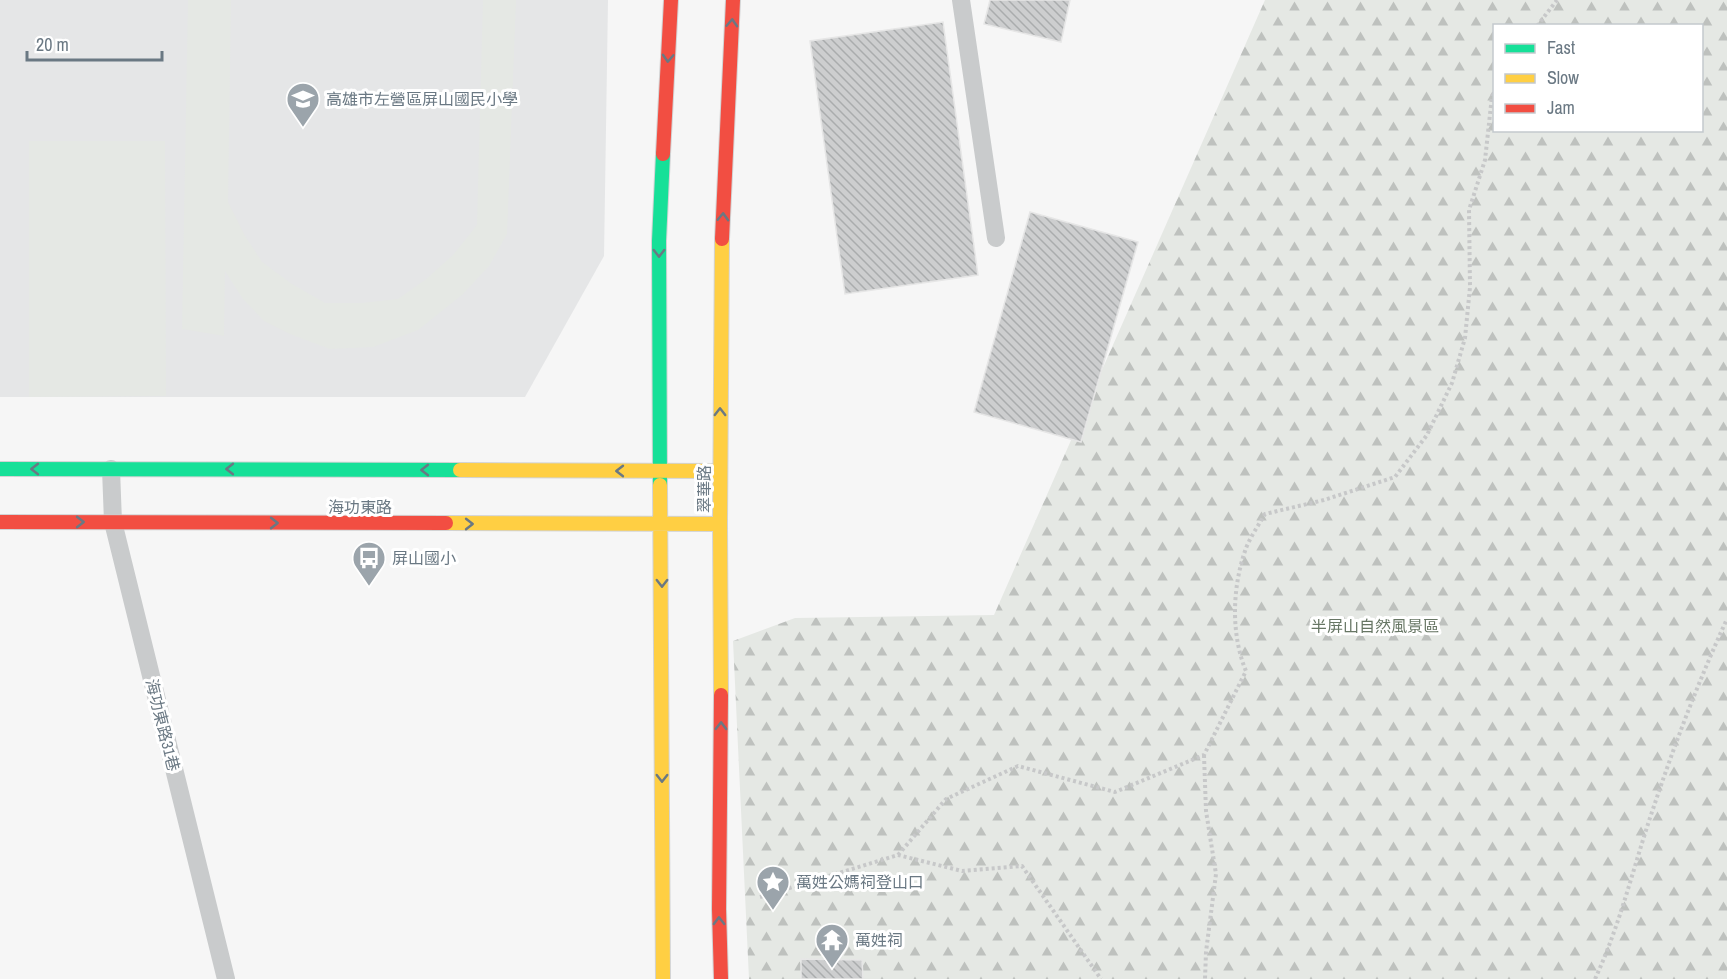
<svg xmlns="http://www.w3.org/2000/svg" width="1727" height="979" font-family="'Archivo Narrow','Noto Sans TC',sans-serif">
	<defs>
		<pattern id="forest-firs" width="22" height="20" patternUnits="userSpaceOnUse" patternTransform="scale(1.5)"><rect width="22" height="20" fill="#e5e8e4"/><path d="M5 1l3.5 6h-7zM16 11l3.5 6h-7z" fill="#bec1be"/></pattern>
		<pattern id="building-back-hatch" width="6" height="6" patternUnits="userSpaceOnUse" patternTransform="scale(1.5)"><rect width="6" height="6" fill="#cdcecf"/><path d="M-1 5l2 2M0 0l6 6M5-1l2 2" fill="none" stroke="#aaacad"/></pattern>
	</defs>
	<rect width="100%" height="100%" fill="#f6f6f6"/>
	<!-- built -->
	<path fill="#e5e6e7" d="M 0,0 L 608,0 L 604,256 L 525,397 L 0,397 Z"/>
	<!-- forest -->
	<path fill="url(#forest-firs)" fill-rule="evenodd" d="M 1265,0 L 1727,0 L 1727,979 L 749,979 L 733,641 L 795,618 L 994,615 ZM 1494,26 L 1702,26 L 1702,130 L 1494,130 Z"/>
	<!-- green -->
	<path fill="#e5e8e4" d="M 188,0 L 231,0 L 228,202 L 245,236 L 262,262 L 292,284 L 325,303 L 362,303 L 398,299 L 425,280 L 453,255 L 477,225 L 483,0 L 516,0 L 507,234 L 489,266 L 463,294 L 418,330 L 373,347 L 330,349 L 290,334 L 264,321 L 243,299 L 225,271 L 224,336 L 182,329 Z
		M 29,141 L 165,141 L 166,396 L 29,397 Z"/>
	<!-- building -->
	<path fill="url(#building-back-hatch)" stroke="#e6e6e6" stroke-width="1.5" d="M 990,0 L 1070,0 L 1061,42 L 984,24 Z
		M 943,22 L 978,275 L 845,294 L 810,41 Z
		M 1030,212 L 1138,242 L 1081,442 L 974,412 Z
		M 801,959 L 862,960 L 863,979 L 801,979 Z"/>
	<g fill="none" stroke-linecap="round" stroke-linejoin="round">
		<!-- fast casing -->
		<g stroke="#d2d3d4" stroke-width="16">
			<path id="fast" d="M 0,469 L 460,470
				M 660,485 L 659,241 L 663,154"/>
		</g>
		<!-- slow casing -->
		<g stroke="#d2d3d4" stroke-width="16">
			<path id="slow" d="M 460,470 L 720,471
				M 660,485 L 663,979
				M 446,523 L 720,524
				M 721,695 L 720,524 L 722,239"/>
		</g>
		<!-- jam casing -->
		<g stroke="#d2d3d4" stroke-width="16">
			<path id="jam" d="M 663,154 L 671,0
				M 722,239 L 733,0
				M 0,522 L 446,523
				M 721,979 L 719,909 L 721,695"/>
		</g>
		<!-- path -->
		<path stroke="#c7c8c9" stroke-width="4" stroke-dasharray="3 3" stroke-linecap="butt" d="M 1537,26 L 1557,0
			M 1204,755 L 1206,811 L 1216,874 L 1206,952 L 1205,979
			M 898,855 L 946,799 L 1018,766 L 1115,792 L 1204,755 L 1246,671 C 1231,635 1232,589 1245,551 C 1249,539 1258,526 1265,514 L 1324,500 L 1395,477 L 1427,435 L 1452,383 L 1465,338 L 1470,287 L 1469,210 L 1485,160 L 1492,96 L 1494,92
			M 760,897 L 898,855 L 962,871 L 1022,866 L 1101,979
			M 1595,979 C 1621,923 1634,864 1654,806 C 1675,743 1699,680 1727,619"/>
		<!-- lane -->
		<path stroke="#c9cbcc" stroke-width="18" d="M 961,0 L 996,238
			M 111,469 L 113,522 L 226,979"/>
		<!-- fast -->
		<use href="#fast" stroke="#16e098" stroke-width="14"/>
		<!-- slow -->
		<use href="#slow" stroke="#ffcf43" stroke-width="14"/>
		<!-- jam -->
		<use href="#jam" stroke="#f24e42" stroke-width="14"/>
	</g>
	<!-- one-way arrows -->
	<defs><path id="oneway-chevron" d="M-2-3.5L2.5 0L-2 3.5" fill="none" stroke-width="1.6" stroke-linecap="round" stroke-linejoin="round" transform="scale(1.5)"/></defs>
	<g stroke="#6a7883">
		<use href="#oneway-chevron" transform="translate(732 23) rotate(-87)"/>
		<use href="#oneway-chevron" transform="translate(668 58) rotate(93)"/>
		<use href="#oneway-chevron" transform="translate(723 217) rotate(-88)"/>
		<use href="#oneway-chevron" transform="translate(659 253) rotate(90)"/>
		<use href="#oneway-chevron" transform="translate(720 412) rotate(-90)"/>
		<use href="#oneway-chevron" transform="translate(35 469) rotate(-180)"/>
		<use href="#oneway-chevron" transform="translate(230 469) rotate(-180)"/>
		<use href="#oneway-chevron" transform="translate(425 470) rotate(-180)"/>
		<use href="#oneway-chevron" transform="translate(620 471) rotate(-180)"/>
		<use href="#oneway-chevron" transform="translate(80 522)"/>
		<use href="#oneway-chevron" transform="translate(274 523)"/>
		<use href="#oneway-chevron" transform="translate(469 524)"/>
		<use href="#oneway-chevron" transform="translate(662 583) rotate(90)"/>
		<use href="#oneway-chevron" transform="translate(721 726) rotate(-89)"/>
		<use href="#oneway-chevron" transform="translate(662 778) rotate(90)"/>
		<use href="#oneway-chevron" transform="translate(719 921) rotate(-91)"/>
	</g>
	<!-- icons -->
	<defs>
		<g id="school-pin" transform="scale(1.725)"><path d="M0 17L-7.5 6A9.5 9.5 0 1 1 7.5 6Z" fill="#9ba4ab" stroke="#fff"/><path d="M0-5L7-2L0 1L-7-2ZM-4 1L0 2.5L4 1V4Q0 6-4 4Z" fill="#fff"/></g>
		<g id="bus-pin" transform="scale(1.725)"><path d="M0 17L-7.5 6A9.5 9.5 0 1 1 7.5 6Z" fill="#9ba4ab" stroke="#fff"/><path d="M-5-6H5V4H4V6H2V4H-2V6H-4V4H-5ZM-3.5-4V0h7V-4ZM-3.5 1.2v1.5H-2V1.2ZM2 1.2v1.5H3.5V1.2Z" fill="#fff"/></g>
		<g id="sight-pin" transform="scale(1.725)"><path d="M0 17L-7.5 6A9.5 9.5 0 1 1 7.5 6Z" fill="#9ba4ab" stroke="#fff"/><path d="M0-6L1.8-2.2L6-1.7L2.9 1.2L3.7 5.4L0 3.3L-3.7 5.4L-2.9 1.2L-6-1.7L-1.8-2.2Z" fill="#fff"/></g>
		<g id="temple-pin" transform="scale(1.725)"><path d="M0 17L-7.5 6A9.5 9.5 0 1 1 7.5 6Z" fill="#9ba4ab" stroke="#fff"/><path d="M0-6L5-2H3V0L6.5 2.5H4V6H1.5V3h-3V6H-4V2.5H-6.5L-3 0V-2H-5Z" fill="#fff"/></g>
	</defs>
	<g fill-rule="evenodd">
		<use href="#school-pin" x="303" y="99"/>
		<use href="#bus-pin" x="369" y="558"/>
		<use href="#sight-pin" x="773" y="882"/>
		<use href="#temple-pin" x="832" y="940"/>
	</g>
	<g text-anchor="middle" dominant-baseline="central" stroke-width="6" stroke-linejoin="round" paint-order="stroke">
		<!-- poi labels -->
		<g font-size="16" fill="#6a7883" stroke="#fff" text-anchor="start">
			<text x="326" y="99">高雄市左營區屏山國民小學</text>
			<text x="392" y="558">屏山國小</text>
			<text x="796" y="882">萬姓公媽祠登山口</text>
			<text x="855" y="940">萬姓祠</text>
		</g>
		<!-- street labels -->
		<g font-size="16" fill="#6a7883" stroke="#fff">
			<text transform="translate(704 489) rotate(-90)">翠華路</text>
			<text x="360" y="507">海功東路</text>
			<text transform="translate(163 725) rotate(76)">海功東路31巷</text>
		</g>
		<!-- park labels -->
		<g font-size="16" fill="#677664" stroke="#fff">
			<text x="1375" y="626">半屏山自然風景區</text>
		</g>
	</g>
	<!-- legend -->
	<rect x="1493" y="24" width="210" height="108" fill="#ffffff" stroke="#c3c9cd" stroke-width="1.5"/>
	<rect x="1505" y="44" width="30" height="9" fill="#16e098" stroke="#c3c9cd" stroke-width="1.5"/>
	<text x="1547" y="54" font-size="18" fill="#6a7883">Fast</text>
	<rect x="1505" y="74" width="30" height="9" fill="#ffcf43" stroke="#c3c9cd" stroke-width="1.5"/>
	<text x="1547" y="84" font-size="18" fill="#6a7883">Slow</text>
	<rect x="1505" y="104" width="30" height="9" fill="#f24e42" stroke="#c3c9cd" stroke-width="1.5"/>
	<text x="1547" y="114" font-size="18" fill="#6a7883">Jam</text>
	<!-- scale -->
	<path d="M27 51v9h135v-9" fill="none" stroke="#6a7883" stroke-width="3"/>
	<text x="36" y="51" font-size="18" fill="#6a7883" stroke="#ffffff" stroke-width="4.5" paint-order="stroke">20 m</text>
</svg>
